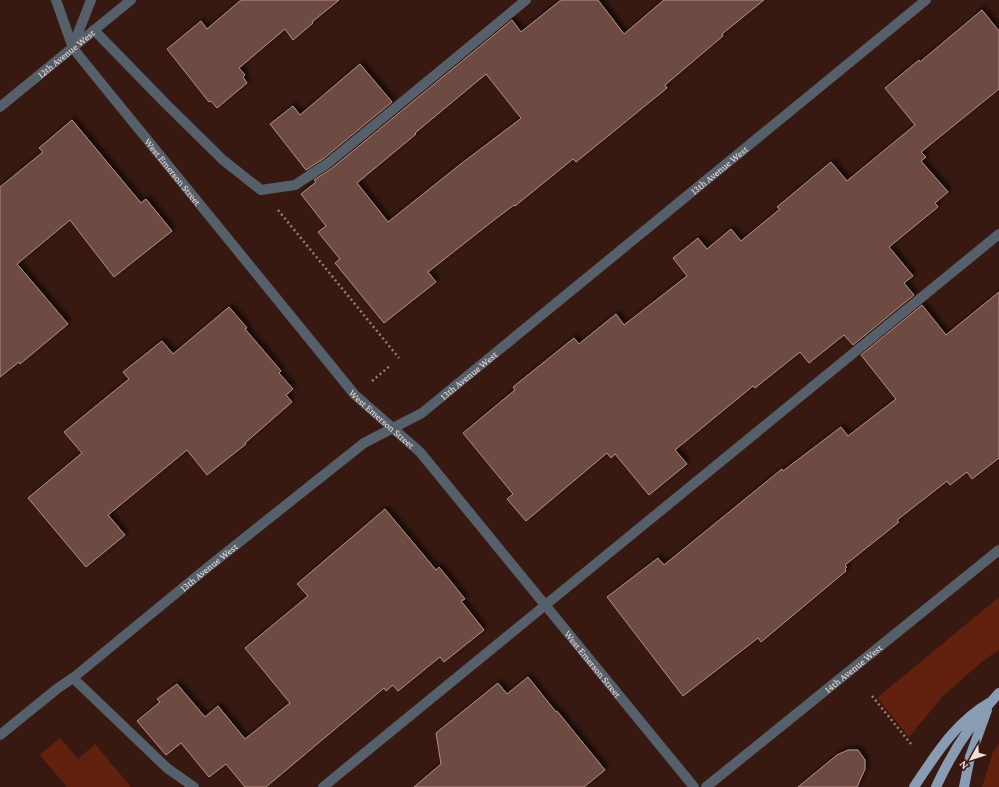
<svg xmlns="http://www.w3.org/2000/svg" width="999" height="787" font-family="'Crimson Pro',serif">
	<defs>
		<filter id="shadow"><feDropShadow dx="3.5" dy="-3.5" stdDeviation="2" flood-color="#0009"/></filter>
	</defs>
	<rect width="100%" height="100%" fill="#371912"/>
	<!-- green -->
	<path fill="#62200e" d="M 999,597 L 999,649 L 977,666 L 943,696 L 909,737 L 877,698 Z
		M 60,738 L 78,759 L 95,744 L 131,787 L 67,787 L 40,755 Z
		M 999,743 L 999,787 L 982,787 L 993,752 Z"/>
	<!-- building -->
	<path fill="#6d4b42" stroke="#b48e84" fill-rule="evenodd" filter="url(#shadow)" d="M 241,0 L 339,0 L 312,22 L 313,23 L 293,40 L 285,29 L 239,68 L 245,75 L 243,77 L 247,83 L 217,108 L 211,101 L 209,102 L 167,49 L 201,21 L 207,29 Z
		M 561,0 L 598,0 L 624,34 L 664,0 L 764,0 L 722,34 L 723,36 L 665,85 L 667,88 L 576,162 L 573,159 L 515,206 L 514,205 L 494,220 L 428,272 L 436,282 L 384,323 L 335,263 L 340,259 L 318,232 L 326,226 L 301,194 L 316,182 L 314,180 L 331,169 L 512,20 L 521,32 ZM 486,74 L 521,118 L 519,120 L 462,163 L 388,222 L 357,183 L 416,134 L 415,133 Z
		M 982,10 L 999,31 L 999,89 L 921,152 L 926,157 L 921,161 L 948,192 L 935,203 L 938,207 L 889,247 L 913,276 L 904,283 L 914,295 L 853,345 L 844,335 L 809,363 L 800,352 L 755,388 L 753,386 L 675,450 L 687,464 L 649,495 L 615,454 L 611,458 L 607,453 L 526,521 L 507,499 L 513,494 L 463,433 L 515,390 L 513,387 L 574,338 L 579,344 L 616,314 L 624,325 L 687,276 L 673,258 L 698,238 L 707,249 L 731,229 L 741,241 L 780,209 L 777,207 L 831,162 L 847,181 L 915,125 L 885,88 L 919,60 L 920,62 Z
		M 360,64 L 392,102 L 323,159 L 306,170 L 270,124 L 293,106 L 300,115 Z
		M 72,120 L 141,203 L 146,199 L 172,231 L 114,277 L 70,220 L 17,264 L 68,324 L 20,364 L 19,362 L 0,377 L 0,187 L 43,152 L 39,148 Z
		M 999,292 L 999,458 L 972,479 L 967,472 L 950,485 L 947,481 L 897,520 L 899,522 L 845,565 L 847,567 L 845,569 L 846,571 L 761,642 L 758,638 L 683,696 L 607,597 L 658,558 L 664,565 L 782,469 L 783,471 L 841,427 L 848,436 L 896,399 L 861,355 L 922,305 L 946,335 Z
		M 229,307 L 247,328 L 245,329 L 281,371 L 279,373 L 293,389 L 286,395 L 292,402 L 245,443 L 246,444 L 207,475 L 187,450 L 108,515 L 125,535 L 86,567 L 28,498 L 82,453 L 64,432 L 129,379 L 123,372 L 162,341 L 173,354 Z
		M 385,509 L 436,570 L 439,567 L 465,599 L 461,601 L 484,630 L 444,662 L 440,657 L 398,691 L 393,685 L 386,691 L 384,688 L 266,787 L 245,787 L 226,764 L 209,777 L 181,743 L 166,755 L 137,721 L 160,702 L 157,699 L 177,684 L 205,717 L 218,706 L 245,739 L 290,703 L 245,648 L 308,596 L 297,584 Z
		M 528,677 L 556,712 L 557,711 L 605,770 L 584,787 L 414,787 L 441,764 L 436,733 L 498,683 L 507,694 Z
		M 848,750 L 858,750 L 865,760 L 865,769 L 857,787 L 798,787 L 837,755 Z"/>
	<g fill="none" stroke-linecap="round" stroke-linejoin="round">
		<!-- path -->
		<path stroke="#987e78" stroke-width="2.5" stroke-dasharray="2 3" stroke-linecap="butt" d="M 278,210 L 399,358
			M 372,381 L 391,365
			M 872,696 L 911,744"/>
		<!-- service -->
		<path stroke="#56606b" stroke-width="10" d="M 94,30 L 166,104 L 223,160 L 261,190 L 295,185 L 327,164 L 526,0
			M 73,678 L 167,768 L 194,787
			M 323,787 L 999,234"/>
		<!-- minor -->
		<g stroke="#56606b" stroke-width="10">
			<path id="s1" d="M 56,0 L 73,48 L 93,73 L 355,395 L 420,452 L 694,787"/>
			<path d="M 73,46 L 91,0"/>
			<path id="s2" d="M 0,107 L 131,0"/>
			<path id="s3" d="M 0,735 L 58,688 L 73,678 L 208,567 L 364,443 L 422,413 L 926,0"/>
			<path id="s4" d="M 706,787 L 999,550"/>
		</g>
		<!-- primary -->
		<path stroke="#889db4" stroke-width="10" d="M 914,787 C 936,754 956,721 992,701
			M 936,787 C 952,752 972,721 999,693
			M 964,787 L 970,757 L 987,710"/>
	</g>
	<g text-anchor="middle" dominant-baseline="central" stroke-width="3" stroke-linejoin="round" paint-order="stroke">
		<!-- street labels -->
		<g font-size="10" fill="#f4dfd9" stroke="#371912">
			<text stroke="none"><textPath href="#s2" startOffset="85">12th Avenue West</textPath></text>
			<text stroke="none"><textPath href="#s3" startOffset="916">13th Avenue West</textPath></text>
			<text stroke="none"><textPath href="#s1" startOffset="210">West Emerson Street</textPath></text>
			<text stroke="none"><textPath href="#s3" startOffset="592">13th Avenue West</textPath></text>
			<text stroke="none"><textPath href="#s1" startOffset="534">West Emerson Street</textPath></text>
			<text stroke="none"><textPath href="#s3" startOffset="268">13th Avenue West</textPath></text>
			<text stroke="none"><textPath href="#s1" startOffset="858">West Emerson Street</textPath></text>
			<text stroke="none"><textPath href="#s4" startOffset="189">14th Avenue West</textPath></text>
		</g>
	</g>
	<!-- north arrow -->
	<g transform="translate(971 759) rotate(231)" stroke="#371912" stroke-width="3" paint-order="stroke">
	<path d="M0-3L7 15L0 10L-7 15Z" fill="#f4dfd9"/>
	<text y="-6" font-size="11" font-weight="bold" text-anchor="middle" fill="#f4dfd9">N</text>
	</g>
</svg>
